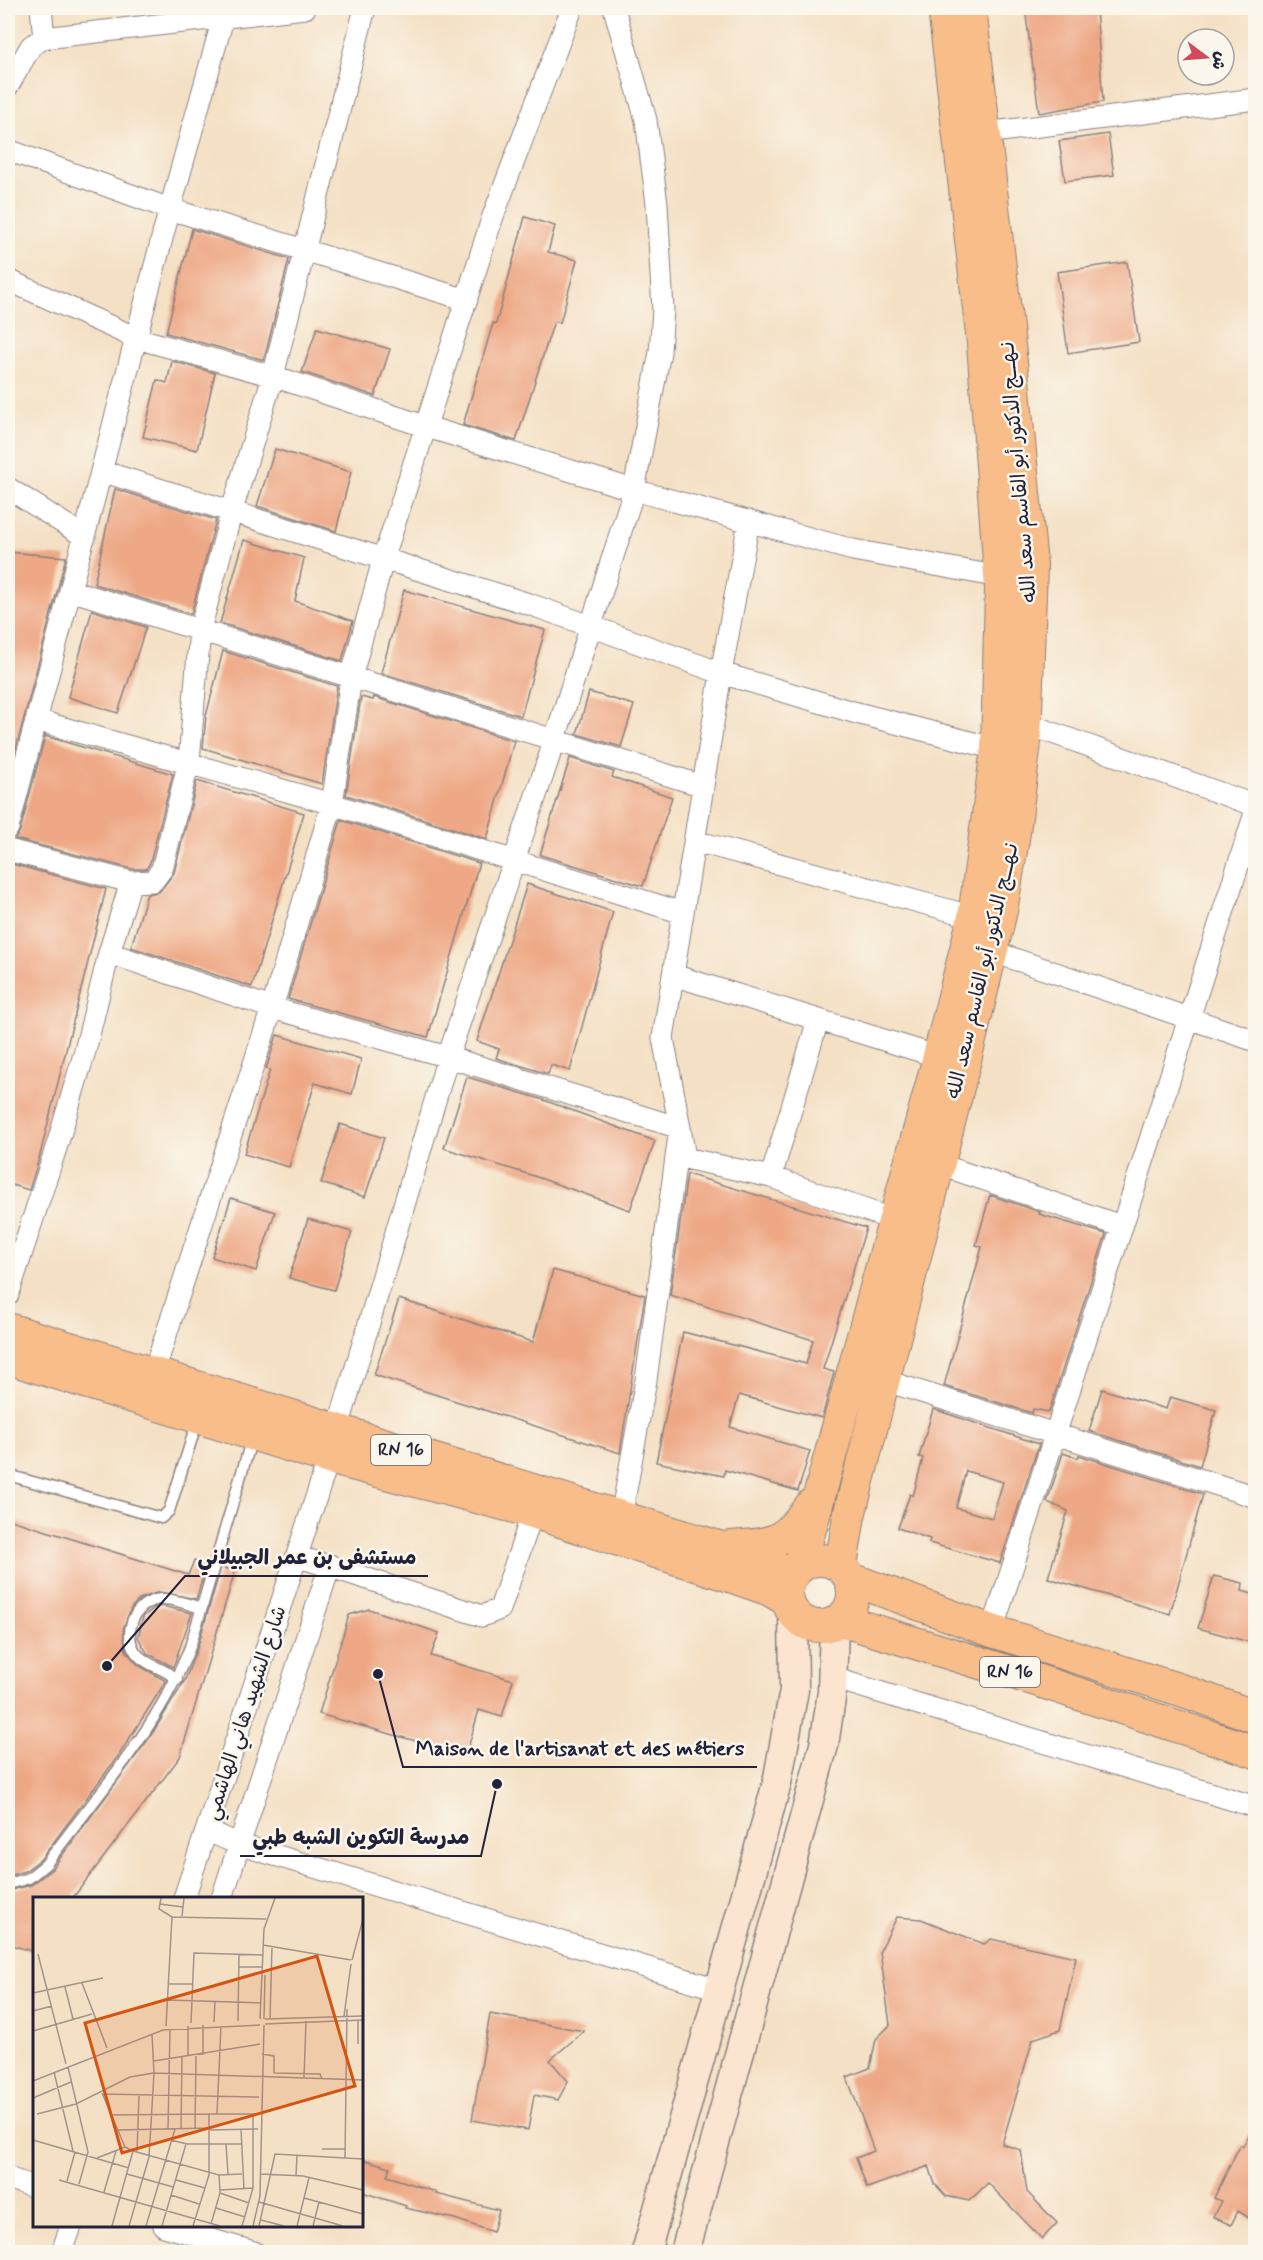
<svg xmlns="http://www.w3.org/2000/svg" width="1263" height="2260" font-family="Mynerve,'Playpen Sans Arabic',sans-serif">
	<rect width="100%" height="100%" fill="#fbf7ec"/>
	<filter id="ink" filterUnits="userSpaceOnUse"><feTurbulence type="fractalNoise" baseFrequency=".0167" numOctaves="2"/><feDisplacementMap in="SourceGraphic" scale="12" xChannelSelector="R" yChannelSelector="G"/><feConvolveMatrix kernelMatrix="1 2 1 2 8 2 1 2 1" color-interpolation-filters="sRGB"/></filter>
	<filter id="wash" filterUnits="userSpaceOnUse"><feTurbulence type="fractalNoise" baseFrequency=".008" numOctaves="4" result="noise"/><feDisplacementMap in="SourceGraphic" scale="24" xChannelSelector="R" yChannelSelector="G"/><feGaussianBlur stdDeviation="1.35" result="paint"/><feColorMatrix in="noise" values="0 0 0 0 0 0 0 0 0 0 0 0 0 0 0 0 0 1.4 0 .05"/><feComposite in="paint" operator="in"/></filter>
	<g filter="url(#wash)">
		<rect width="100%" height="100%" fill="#f4e0c4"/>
		<g id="blocks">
			<!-- building -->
			<path fill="#eea885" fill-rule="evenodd" d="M 1025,8 L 1096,8 L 1103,102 L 1039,113 Z
				M 1108,134 L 1114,175 L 1065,181 L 1059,141 Z
				M 525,217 L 555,226 L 548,252 L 577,260 L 560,323 L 554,321 L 516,441 L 463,425 L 493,323 L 496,324 Z
				M 192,229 L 289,259 L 264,360 L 166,333 Z
				M 1127,262 L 1139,342 L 1068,353 L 1057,272 Z
				M 317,328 L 390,349 L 375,396 L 302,372 Z
				M 172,361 L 215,373 L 197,450 L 143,437 L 157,380 L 167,383 Z
				M 275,449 L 351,472 L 336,531 L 257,506 Z
				M 115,489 L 216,520 L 191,614 L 94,584 Z
				M 244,540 L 304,558 L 295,601 L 353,621 L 342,661 L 220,623 Z
				M 8,552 L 66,557 L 8,779 Z
				M 404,590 L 545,630 L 521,716 L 381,673 Z
				M 92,610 L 146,627 L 118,713 L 68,697 Z
				M 223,651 L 337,686 L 322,784 L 203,748 L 206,716 Z
				M 589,692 L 634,705 L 621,747 L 577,734 Z
				M 361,697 L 373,700 L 374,697 L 514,741 L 487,839 L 346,795 Z
				M 45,736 L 173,774 L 150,863 L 146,869 L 132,869 L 15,839 L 20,831 Z
				M 570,758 L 614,772 L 612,777 L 672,797 L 643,886 L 540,855 Z
				M 197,781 L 304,813 L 252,987 L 131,947 L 147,894 L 159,892 L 174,873 Z
				M 341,820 L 479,863 L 428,1037 L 288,999 Z
				M 8,863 L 106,889 L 40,1155 L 29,1190 L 8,1184 Z
				M 527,884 L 613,912 L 570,1071 L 551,1065 L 548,1074 L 496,1058 L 499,1049 L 477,1041 Z
				M 277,1035 L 361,1059 L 352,1094 L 315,1083 L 289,1167 L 244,1154 L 270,1070 L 266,1069 Z
				M 467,1077 L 541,1099 L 655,1141 L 630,1210 L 534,1176 L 444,1148 Z
				M 340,1124 L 384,1138 L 365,1197 L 321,1183 Z
				M 687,1174 L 866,1228 L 823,1369 L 834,1372 L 822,1418 L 739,1395 L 730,1427 L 810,1451 L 798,1491 L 725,1470 L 724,1476 L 656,1462 L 683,1332 L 806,1364 L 813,1340 L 670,1295 Z
				M 990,1195 L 1040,1212 L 1039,1214 L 1106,1234 L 1049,1412 L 1033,1409 L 1032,1413 L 944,1386 L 982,1247 L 976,1245 Z
				M 231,1198 L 275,1212 L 256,1271 L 212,1257 Z
				M 308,1219 L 352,1232 L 334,1290 L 289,1278 Z
				M 553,1270 L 645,1295 L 620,1453 L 374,1375 L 399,1299 L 533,1342 Z
				M 1102,1389 L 1166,1409 L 1170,1397 L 1216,1410 L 1200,1466 L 1089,1431 Z
				M 933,1409 L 1039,1444 L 1000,1563 L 929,1543 L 930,1539 L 898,1528 L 910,1494 L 913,1496 L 923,1458 L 919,1457 ZM 966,1471 L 1003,1482 L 992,1518 L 956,1508 Z
				M 1063,1453 L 1078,1458 L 1079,1455 L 1203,1494 L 1170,1614 L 1048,1578 L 1068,1511 L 1047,1502 Z
				M 8,1519 L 188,1575 L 194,1561 L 207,1564 L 196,1599 L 159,1592 L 140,1599 L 131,1608 L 123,1629 L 126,1651 L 138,1665 L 166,1681 L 119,1755 L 41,1859 L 25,1871 L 8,1876 Z
				M 221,1567 L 235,1571 L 180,1757 L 72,1899 L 34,1899 L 34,1952 L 8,1944 L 8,1891 L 31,1885 L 52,1869 L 150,1737 L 184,1682 L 197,1649 Z
				M 1214,1576 L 1243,1583 L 1242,1591 L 1256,1595 L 1256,1644 L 1198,1628 Z
				M 162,1606 L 192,1613 L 173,1667 L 147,1653 L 138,1637 L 143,1617 L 154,1608 Z
				M 369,1609 L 439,1633 L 431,1656 L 513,1680 L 502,1717 L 479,1710 L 466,1755 L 319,1714 L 349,1615 Z
				M 897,1917 L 921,1919 L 984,1944 L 991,1939 L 1076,1957 L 1060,2030 L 1033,2039 L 1002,2144 L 1021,2150 L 1027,2192 L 1057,2223 L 1042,2239 L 988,2183 L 969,2201 L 946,2196 L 935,2184 L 929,2166 L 867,2188 L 856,2158 L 874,2151 L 847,2077 L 870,2068 L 876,2039 L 890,2025 L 880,1951 Z
				M 490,2014 L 584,2031 L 550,2060 L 568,2081 L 558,2100 L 534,2095 L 528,2130 L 472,2120 Z
				M 1256,2122 L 1256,2222 L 1238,2211 L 1231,2225 L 1213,2217 L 1221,2201 L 1214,2198 L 1240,2145 L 1243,2146 Z
				M 362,2159 L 390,2167 L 387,2176 L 436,2192 L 436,2194 L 499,2210 L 493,2232 L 455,2219 L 405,2208 L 406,2206 L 362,2192 Z"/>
		</g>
	</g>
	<g filter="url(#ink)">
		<use href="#blocks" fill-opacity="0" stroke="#8b8180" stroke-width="1.5"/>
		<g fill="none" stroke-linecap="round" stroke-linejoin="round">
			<!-- service casing -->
			<g stroke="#8b8180" stroke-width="13">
				<path id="service" d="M 8,1475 L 161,1518 L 169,1511 L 198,1419
					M 177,1680 C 166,1668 149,1667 138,1655 C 120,1635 134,1601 161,1599 C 174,1598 189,1605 202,1608
					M 8,1884 L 29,1878 L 46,1864 C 98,1794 158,1728 190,1647 L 252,1438"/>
			</g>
			<!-- minor casing -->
			<g stroke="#8b8180" stroke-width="23">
				<path id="minor" d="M 41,8 L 44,38
					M 8,86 L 31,46 L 44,38 L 305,8
					M 985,133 L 1256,99
					M 8,150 L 170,209 L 467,300
					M 8,280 L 136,338 L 273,376 L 427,427 L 634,490 L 660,352 L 663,310 L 657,204 L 646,120 L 614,8
					M 101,471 L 532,605 L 721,673 L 853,712 L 997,749
					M 8,488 L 85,537
					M 70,590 L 703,786
					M 36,720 L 332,804 L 683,913
					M 1025,723 L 1256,806
					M 8,828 L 165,227 L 224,15
					M 695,841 L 974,917
					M 8,850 L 131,882 L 109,953 L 85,1051 L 58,1142 L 8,1295
					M 131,882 L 153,881 L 162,869 L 189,761 L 200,630 L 232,510 L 273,376 L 365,8
					M 991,951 L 1256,1041
					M 109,953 L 272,1008 L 448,1057 L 680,1128 L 685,1158 L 771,1177 L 894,1220
					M 673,975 L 939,1057
					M 938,1164 L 1121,1226
					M 771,1177 L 818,1020
					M 153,1375 L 272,1008 L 332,804 L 351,678 L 383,560 L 492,219 L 572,8
					M 883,1380 L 1256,1497
					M 621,1517 L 646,1380 L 680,1128 L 663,1038 L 721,673 L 749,521
					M 297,1556 L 482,1616 L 500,1609 L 533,1512
					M 992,1631 L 1256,810
					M 833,1678 L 1256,1807
					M 208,1831 L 238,1844 L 721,1990
					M 184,1898 L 329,1458 L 448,1057 L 554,742 L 634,490 L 853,550 L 1000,577
					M 222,1898 L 330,1565
					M 8,2178 L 34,2187
					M 164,2226 L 254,2252
					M 62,2252 L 71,2226"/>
			</g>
			<!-- secondary casing -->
			<g stroke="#8b8180" stroke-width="31">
				<path id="secondary" d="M 646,2252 L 777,1783 L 794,1690 L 793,1612
					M 685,2252 L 824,1745 L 832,1692 L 834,1623"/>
			</g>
			<!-- primary casing -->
			<g stroke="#8b8180" stroke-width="34">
				<path id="primary" d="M 8,1329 L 722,1548 L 793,1573
					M 8,1358 L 329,1458 L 533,1512 L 730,1576 L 770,1590 L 787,1600
					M 731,1547 C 778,1544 783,1542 812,1504
					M787 1593a33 33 0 1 1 66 0a33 33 0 1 1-66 0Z
					M 800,1566 L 934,1076 L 974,917 L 997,749 L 1001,589 L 983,343 L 944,8
					M 841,1566 L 849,1516 L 970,1040 L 1001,911 L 1014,833 L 1025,742 L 1031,565 L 1013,380 L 970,8
					M 851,1579 L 992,1631 L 1184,1691 L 1256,1717
					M 840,1620 L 1036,1680 L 1256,1752"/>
			</g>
			<!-- service -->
			<use href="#service" stroke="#fff" stroke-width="10"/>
			<!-- minor -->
			<use href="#minor" stroke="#fff" stroke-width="21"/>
			<!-- secondary -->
			<use href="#secondary" stroke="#fce5d0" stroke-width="28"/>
			<!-- primary -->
			<use href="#primary" stroke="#f8bd89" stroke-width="32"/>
		</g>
	</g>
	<g text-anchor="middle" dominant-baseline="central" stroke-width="5" stroke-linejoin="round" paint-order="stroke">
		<!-- shield labels -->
		<g fill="#fbf7ec" stroke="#636270" stroke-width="1.5">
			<rect x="371" y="1435" width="60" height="30" rx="4.5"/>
			<rect x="980" y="1657" width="60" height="30" rx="4.5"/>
		</g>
		<g font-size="18" font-weight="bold" fill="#22223b">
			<text x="401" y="1450">RN 16</text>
			<text x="1010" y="1672">RN 16</text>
		</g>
		<!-- street labels -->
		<g font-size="20" fill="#22223b" stroke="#fbf7ec">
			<text transform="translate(1019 472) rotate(-95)">نـهـــج الدكتور أبو القاسم سعد الله</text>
			<text transform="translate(983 971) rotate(-77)">نـهـــج الدكتور أبو القاسم سعد الله</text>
			<text transform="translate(246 1713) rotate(-72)">شارع الشهيد هاني الهاشمي</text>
		</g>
	</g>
	<!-- overview -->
	<g transform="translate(33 1897)">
		<rect width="330" height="330" fill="#f4e0c4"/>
		<path fill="none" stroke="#a0948d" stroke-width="1.5" d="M 128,1 L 126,12 L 139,20M 127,7 L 150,10M 149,19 L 151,1M 230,48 L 318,63M 5,57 L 33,167M 319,63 L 330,22M 206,70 L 229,70M 49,86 L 74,151M 136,87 L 159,87M 32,90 L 40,122M 0,96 L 70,81M 135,103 L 228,106M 0,114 L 19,109M 311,119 L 318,67M 237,121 L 239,49M 227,122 L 231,32 L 242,1M 231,122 L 232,78M 232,122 L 330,119M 205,124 L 206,57M 181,125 L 182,104M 158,126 L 161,56 L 229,58M 232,127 L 330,123M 133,129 L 139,20 L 233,22M 155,129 L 155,160M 0,134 L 59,117M 119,137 L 121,176 L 330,183M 325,147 L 325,123M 229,157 L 241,159 L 241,176M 170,158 L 170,128M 121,164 L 227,147M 35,170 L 55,255 L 46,287M 21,175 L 40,254M 241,176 L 287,177 L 289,182M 271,181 L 273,124M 0,184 L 130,133 L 227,128M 69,196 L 92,250 L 100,254M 69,197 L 226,200M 0,201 L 38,185M 4,217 L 43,207 L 97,180 L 121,176 L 116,260 L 96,329M 184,217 L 188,129M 78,218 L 176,217M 162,231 L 163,159M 135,232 L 137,132M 148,232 L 149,160M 208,232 L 211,292M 84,233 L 176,231M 177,233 L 225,232M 0,243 L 96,271M 138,243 L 154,247 L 208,247M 193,247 L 195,277M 289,252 L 312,252M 104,254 L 106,199M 64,261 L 92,250M 312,262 L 314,112M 94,277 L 140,290M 227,277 L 270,279 L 330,293M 186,278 L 209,277M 263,278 L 264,259M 26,283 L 187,329M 143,283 L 172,291M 34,284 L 42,255M 187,293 L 220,291M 71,295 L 83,254M 187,296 L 216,306M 138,298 L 166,307M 271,301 L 330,317M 226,305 L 310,329M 183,311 L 212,320M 228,323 L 251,329M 79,329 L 100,254 L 186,278 L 187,296 L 178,327M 113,329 L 142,232M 129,329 L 153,247M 160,329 L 176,278 L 176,217 L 226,217M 209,329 L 220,291 L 220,217M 220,329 L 227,299 L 231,128M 226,329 L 242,257 L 330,262M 264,329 L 276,281M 280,329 L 286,305"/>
		<path fill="#d45411" fill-opacity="0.15" stroke="#d45411" stroke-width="3" d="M 284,59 L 322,189 L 89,256 L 52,126 Z"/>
		<rect width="330" height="330" fill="none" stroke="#22223b" stroke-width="3"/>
	</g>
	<!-- callouts -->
	<path fill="none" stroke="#22223b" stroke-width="2" d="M107 1666L185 1576H428M378 1674L403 1767H757M497 1784L481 1856H240"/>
	<g fill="#22223b" stroke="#fbf7ec" stroke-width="2">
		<circle cx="107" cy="1666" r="6"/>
		<circle cx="378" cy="1674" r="6"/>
		<circle cx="497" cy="1784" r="6"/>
	</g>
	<g font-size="21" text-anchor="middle" font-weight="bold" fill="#22223b" stroke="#fbf7ec" stroke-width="5" stroke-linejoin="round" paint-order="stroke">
		<text x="307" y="1564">مستشفى بن عمر الجبيلاني</text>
		<text x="580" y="1755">Maison de l'artisanat et des métiers</text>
		<text x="361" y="1844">مدرسة التكوين الشبه طبي</text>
	</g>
	<!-- margin -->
	<rect width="1263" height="2260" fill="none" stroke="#fbf7ec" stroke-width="30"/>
	<!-- north arrow -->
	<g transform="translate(1206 57) rotate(106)"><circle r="28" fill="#fbf7ec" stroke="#a4a2a5" stroke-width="1.5"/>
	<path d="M0-4.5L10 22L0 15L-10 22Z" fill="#d1495b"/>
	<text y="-9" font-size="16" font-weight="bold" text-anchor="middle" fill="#22223b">ش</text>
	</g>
</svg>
